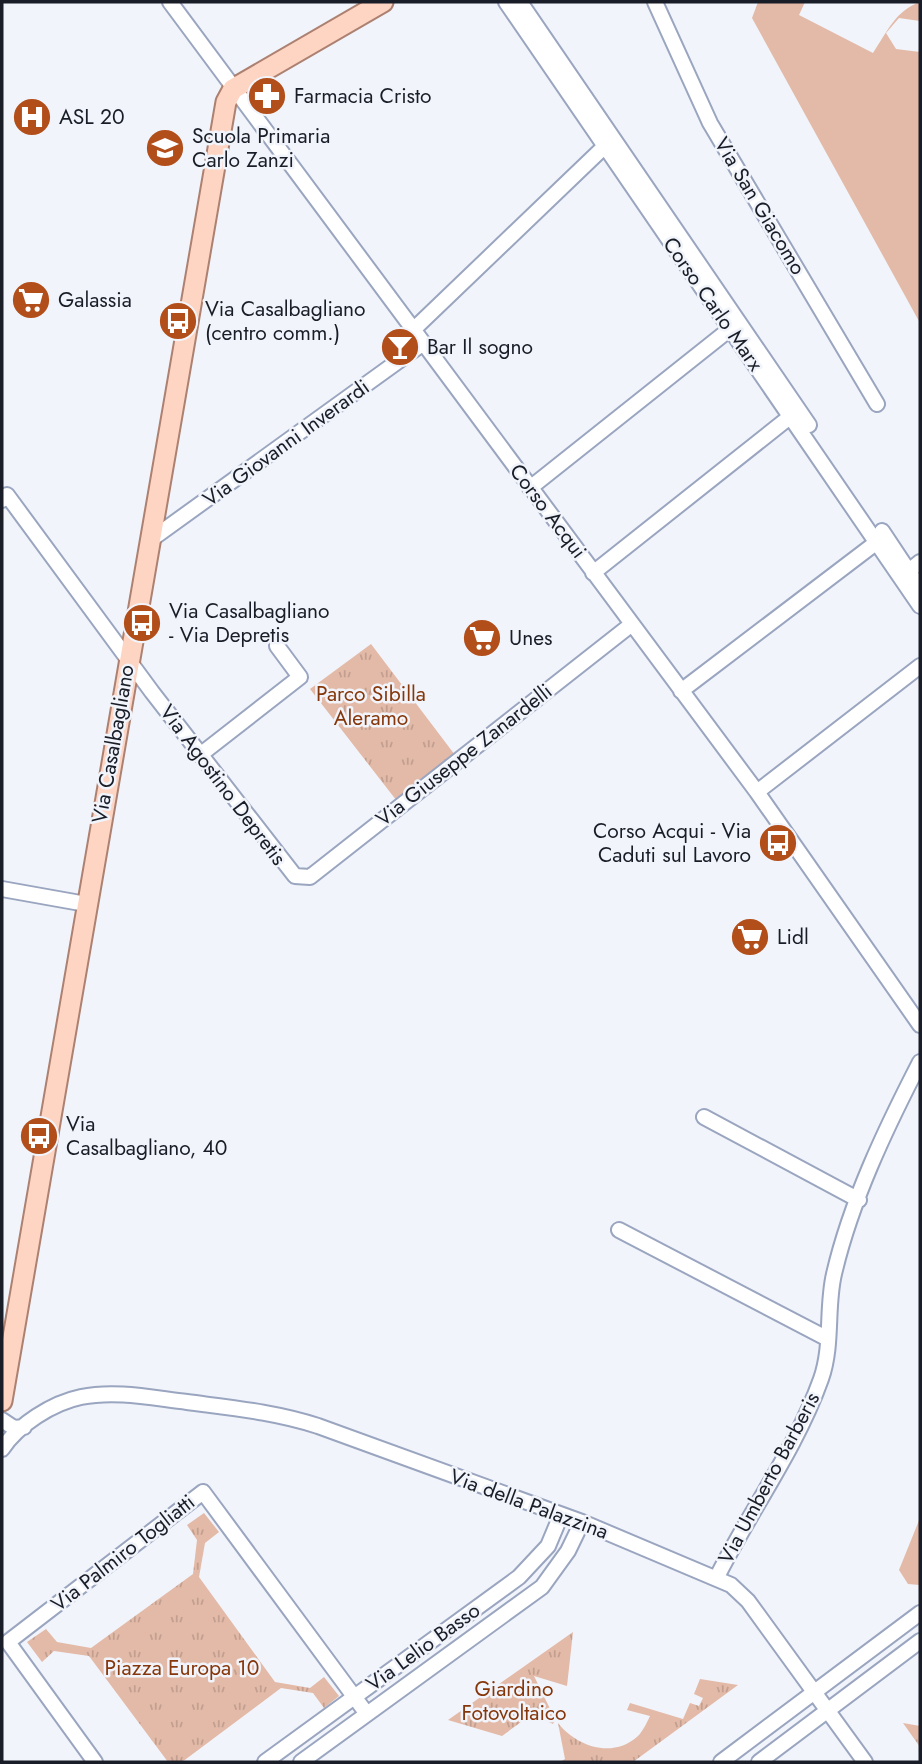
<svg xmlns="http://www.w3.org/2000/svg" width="922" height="1764" font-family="Jost,sans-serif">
	<defs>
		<pattern id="park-tufts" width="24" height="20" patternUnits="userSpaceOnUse" patternTransform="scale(1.75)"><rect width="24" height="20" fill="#e3b9a7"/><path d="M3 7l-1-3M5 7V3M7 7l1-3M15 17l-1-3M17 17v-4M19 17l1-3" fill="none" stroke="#c29f90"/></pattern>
	</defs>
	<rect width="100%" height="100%" fill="#f1f4fa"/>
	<!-- grass -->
	<path fill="#e3b9a7" d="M 758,2 L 805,2 L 799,15 L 873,53 C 887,32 896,10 920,2 L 920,21 L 899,18 L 886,33 L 896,49 L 920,52 L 920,323 L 752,18 Z
		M 920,1518 L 920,1585 L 908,1584 L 899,1570 Z"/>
	<!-- park -->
	<path fill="url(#park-tufts)" d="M 371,644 L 458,759 L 400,805 L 310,689 Z
		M 204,1513 L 219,1532 L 205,1543 L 199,1577 L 275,1682 L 310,1688 L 324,1677 L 339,1696 L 324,1708 L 313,1693 L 281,1688 L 182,1762 L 168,1762 L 89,1656 L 54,1651 L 42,1662 L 27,1642 L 46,1629 L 57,1642 L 91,1648 L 193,1574 L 197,1540 L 187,1525 Z
		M 573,1632 L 567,1686 L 534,1676 L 555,1719 L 553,1724 L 532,1714 L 502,1736 L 448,1720 Z
		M 700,1679 L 738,1685 L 633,1762 L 560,1762 L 565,1759 L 558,1723 C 577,1747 613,1759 638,1736 C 643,1731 647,1722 650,1716 L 627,1710 L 630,1703 L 683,1719 L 690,1703 L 699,1706 L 703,1698 L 694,1694 Z
		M 903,1723 L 920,1726 L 920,1747 Z"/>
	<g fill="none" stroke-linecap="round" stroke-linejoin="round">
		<!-- minor casing -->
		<g stroke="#9aa5c0" stroke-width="18">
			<path id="minor" d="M 170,2 L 757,792 L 920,1025
				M 506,2 L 920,606
				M 520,2 L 809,425
				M 655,2 L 710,123 L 877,404
				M 412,331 L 605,146
				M 530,488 L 730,329
				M 2,500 L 7,495 L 152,692 L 295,876 L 310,877 L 632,624
				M 882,531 L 920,588
				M 149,541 L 422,344
				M 909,571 L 920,562
				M 593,573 L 791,416
				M 681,691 L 877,542
				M 200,755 L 300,677 L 277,646
				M 757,792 L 920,666
				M 2,889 L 86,904
				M 704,1117 L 859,1200
				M 619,1230 L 828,1339
				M 2,1420 L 14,1428 L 24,1427
				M 2,1449 C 18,1425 52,1403 81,1397 C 116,1390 152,1398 187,1402 C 232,1408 275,1412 318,1426 L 582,1522 L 731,1585 L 748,1601 L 865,1762
				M 717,1577 C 750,1511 796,1449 821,1379 C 833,1345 826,1308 834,1274 C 851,1201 886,1128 920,1062
				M 95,1762 L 8,1642 L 203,1492 L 367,1714
				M 265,1762 L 519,1577 L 548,1546 L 561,1515
				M 301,1762 L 542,1587 L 568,1551 L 582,1522
				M 721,1762 L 920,1613
				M 759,1762 L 920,1641"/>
		</g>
		<!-- major casing -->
		<g stroke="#ad8171" stroke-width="23">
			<path id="major" d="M 2,1401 L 226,102 L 233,89 L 383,2"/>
		</g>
		<!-- minor -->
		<use href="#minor" stroke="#fff" stroke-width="14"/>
		<!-- major -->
		<use href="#major" stroke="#fed4c2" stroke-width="19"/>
	</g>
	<!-- icons -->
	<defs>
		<g id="pharmacy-disc" transform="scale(2.0125)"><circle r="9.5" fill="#b24e19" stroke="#f1f4fa"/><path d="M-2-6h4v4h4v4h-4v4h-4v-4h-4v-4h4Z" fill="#fff"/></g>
		<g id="hospital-disc" transform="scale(2.0125)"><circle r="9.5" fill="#b24e19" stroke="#f1f4fa"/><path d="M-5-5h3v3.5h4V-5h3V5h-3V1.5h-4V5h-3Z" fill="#fff"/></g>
		<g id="school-disc" transform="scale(2.0125)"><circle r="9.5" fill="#b24e19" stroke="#f1f4fa"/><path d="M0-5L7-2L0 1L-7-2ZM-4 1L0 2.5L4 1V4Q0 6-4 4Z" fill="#fff"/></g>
		<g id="supermarket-disc" transform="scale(2.0125)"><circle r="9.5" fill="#b24e19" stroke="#f1f4fa"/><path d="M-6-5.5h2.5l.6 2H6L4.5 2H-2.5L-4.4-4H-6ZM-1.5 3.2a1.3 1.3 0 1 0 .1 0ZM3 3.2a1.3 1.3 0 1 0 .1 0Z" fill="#fff"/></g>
		<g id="bus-disc" transform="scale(2.0125)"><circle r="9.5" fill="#b24e19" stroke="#f1f4fa"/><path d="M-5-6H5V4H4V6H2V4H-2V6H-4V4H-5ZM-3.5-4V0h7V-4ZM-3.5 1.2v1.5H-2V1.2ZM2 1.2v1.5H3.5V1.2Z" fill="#fff"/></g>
		<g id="bar-disc" transform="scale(2.0125)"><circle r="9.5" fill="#b24e19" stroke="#f1f4fa"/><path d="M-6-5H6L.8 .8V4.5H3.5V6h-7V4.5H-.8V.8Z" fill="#fff"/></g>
	</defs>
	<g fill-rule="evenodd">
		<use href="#pharmacy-disc" x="267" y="96"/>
		<use href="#hospital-disc" x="32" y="117"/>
		<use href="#school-disc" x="165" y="148"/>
		<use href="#supermarket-disc" x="31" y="300"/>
		<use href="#bus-disc" x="178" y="321"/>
		<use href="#bar-disc" x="400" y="347"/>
		<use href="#bus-disc" x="142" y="623"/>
		<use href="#supermarket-disc" x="482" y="638"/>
		<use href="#bus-disc" x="778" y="843"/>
		<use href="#supermarket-disc" x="750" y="937"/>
		<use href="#bus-disc" x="39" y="1136"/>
	</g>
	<g text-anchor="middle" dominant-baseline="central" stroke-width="5" stroke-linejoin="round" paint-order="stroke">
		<!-- poi labels -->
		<g font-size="21" fill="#191d27" stroke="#f1f4fa" text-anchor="start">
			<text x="294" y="96">Farmacia Cristo</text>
			<text x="59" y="117">ASL 20</text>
			<text x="192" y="136">Scuola Primaria<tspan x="192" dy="24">Carlo Zanzi</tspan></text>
			<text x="58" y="300">Galassia</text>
			<text x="205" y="309">Via Casalbagliano<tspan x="205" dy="24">(centro comm.)</tspan></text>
			<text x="427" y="347">Bar Il sogno</text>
			<text x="169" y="611">Via Casalbagliano<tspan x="169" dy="24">- Via Depretis</tspan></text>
			<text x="509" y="638">Unes</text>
			<text x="751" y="831" text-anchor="end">Corso Acqui - Via<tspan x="751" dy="24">Caduti sul Lavoro</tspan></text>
			<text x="777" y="937">Lidl</text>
			<text x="66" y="1124">Via<tspan x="66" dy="24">Casalbagliano, 40</tspan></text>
		</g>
		<!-- street labels -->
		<g font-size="21" fill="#191d27" stroke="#f1f4fa">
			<text transform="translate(760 206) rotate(59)">Via San Giacomo</text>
			<text transform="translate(713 304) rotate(55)">Corso Carlo Marx</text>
			<text transform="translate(286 443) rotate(-36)">Via Giovanni Inverardi</text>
			<text transform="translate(548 511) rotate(53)">Corso Acqui</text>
			<text transform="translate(113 744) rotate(-80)">Via Casalbagliano</text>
			<text transform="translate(464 755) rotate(-38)">Via Giuseppe Zanardelli</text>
			<text transform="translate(223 785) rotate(53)">Via Agostino Depretis</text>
			<text transform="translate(769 1478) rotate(-62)">Via Umberto Barberis</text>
			<text transform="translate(529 1504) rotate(20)">Via della Palazzina</text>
			<text transform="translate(123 1553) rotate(-38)">Via Palmiro Togliatti</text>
			<text transform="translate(423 1647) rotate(-36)">Via Lelio Basso</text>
		</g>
		<!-- park labels -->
		<g font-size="21" fill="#85360a" stroke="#f1f4fa">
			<text x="371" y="694">Parco Sibilla<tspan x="371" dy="24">Aleramo</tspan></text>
			<text x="182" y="1668">Piazza Europa 10</text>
			<text x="514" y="1689">Giardino<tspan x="514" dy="24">Fotovoltaico</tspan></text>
		</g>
	</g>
	<!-- border -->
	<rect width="922" height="1764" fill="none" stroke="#191d27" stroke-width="7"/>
</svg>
